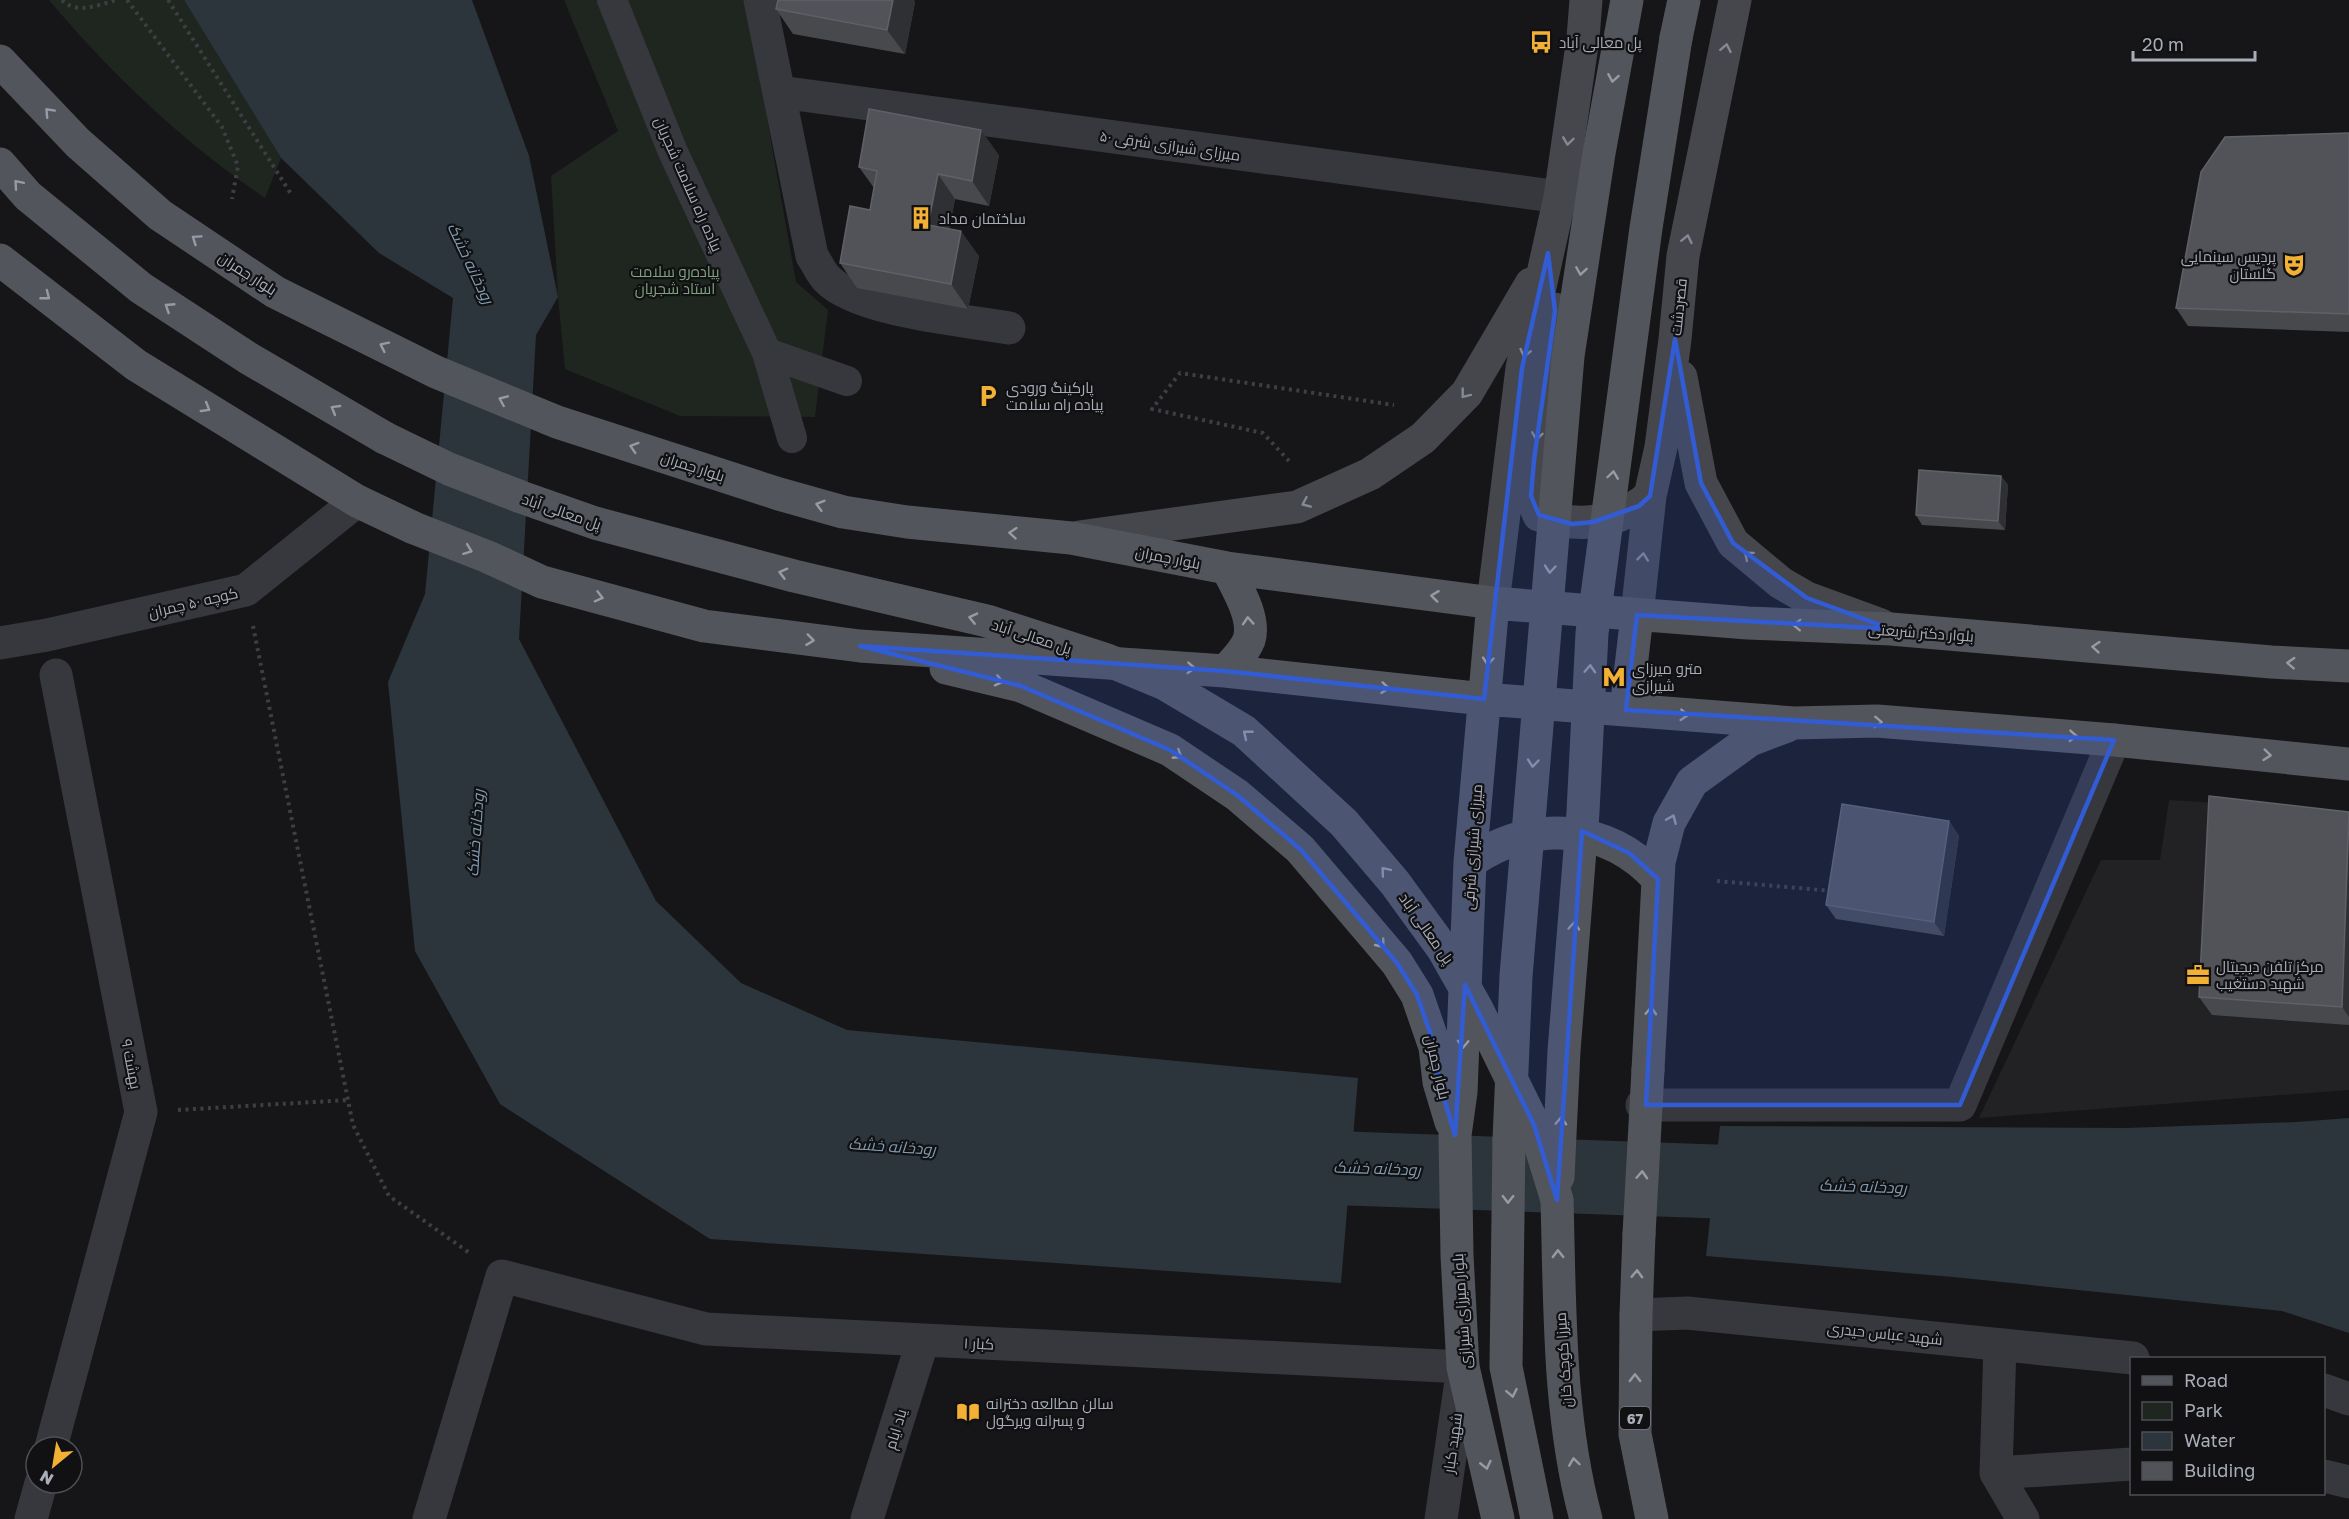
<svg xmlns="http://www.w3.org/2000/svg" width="2349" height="1519" font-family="'Golos Text',Cairo,sans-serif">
	<rect width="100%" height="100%" fill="#161618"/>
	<!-- built -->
	<path fill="#222225" d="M 2169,800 L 2349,811 L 2349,1090 L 1979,1118 L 2101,860 L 2160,860 Z"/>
	<!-- green -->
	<path fill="#1e261f" d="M 49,0 L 184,0 L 281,158 L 265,198 C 184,143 112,75 49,0 Z
		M 564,0 L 746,0 L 796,282 L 828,310 L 815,417 L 680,416 L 565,369 L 558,297 L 551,176 L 618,131 Z"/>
	<!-- water -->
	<path fill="#2c353c" d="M 184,0 L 472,0 L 529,156 L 558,297 L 536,335 L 519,639 L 656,901 L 741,983 L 847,1030 L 1358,1078 L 1341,1283 L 710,1239 L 500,1104 L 415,951 L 388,682 L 425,594 L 453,298 L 379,253 L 281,158 Z
		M 2349,1118 L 2349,1333 L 2282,1311 L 1953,1277 L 1706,1256 L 1720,1126 L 2126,1128 L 2297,1122 Z"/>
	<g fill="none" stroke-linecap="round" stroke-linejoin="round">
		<!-- river -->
		<path stroke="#2c353c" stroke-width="74" d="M 1248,1165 L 1817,1185"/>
		<!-- path -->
		<path stroke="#3d3f44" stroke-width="4" stroke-dasharray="3 4.5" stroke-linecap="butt" d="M 62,0 C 77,15 98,5 116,0
			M 127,0 L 222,127 L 238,166 L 232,199
			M 168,0 L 291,194
			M 1289,461 L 1263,433 L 1152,409 L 1180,373 L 1394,405
			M 253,626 L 353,1125 L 389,1196 L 471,1254
			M 1717,881 L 1833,891
			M 178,1110 L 348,1100"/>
		<!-- pedestrian -->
		<path stroke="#37383d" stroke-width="30" d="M 612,0 L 673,152 L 767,353 L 847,381
			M 767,353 L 792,438"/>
		<!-- minor -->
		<path stroke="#37383d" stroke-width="33" d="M 760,0 L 812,256 C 817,263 821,273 827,279 C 858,311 963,320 1009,328
			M 780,92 L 1560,197
			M 1642,1105 L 1960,1105 L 2114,740
			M 51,1447 L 141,1112 L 56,675
			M 1996,1473 L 2132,1464
			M 1996,1473 L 2000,1345
			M 1996,1473 L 2023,1519
			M 2324,1476 L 2349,1482
			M 31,1519 L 41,1483
			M 429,1519 L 502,1276 L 706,1329 L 1463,1367
			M 867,1519 L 923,1340"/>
		<!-- tertiary -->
		<path stroke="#37383d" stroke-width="33" d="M 0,643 L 47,635 L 246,590 L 357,501
			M 1636,1315 L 1687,1313 L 2133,1358
			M 2324,1390 L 2349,1399
			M 1441,1519 L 1463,1367"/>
		<!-- secondary -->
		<path stroke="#45474d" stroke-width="33" d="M 1555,309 L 1534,460 L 1531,496 L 1539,515 C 1579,528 1617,525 1650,496
			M 1681,377 L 1701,483 L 1733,543 L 1781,583 L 1807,598 L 1881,625
			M 1079,537 L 1297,507 L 1370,474 L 1423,438 L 1467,393 L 1531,284
			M 1493,603 L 1522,368 L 1560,197 L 1583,38 L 1586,0
			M 1637,615 L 1650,496 L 1661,447 L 1675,339 L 1683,256 L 1735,0"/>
		<!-- primary -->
		<path stroke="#53555c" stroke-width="33" d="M 1676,38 L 1684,0
			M 0,61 L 78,143 L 160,215 L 275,292 L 436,372 L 557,422 L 779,494 L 843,512 L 907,522 L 1071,538 L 1227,568 L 1493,603 L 1748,623 L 1891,629 L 2271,662 L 2349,666
			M 0,164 L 28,196 L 141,288 L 248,358 L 385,438
			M 0,260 L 136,365 L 357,501 L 414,528 L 488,557 L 542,582 L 704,626 L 860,646 L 1225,671 L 1484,699 L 1794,723 L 1877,721 L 2114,740 L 2349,764
			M 1493,603 L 1470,862 L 1461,1092 L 1455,1135 L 1457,1255 L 1463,1367 L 1498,1519
			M 946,668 L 1021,686 L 1170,750 L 1237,795 L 1300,849 L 1397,963 L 1417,995 L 1435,1047 L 1439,1082 L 1451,1122
			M 1225,671 C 1234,662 1244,652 1249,640 C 1256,618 1237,588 1227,568
			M 1626,710 L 1637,615
			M 1470,862 C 1532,819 1607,823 1658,879
			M 1648,1070 L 1659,862 L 1669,823 L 1692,782 L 1750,740 L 1787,726
			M 1509,1140 L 1506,1367 L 1537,1519
			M 1557,1200 C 1560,1306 1558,1416 1586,1519
			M 1639,1234 L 1636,1315 L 1635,1434 L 1652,1519"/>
		<!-- primary-bridge -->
		<path stroke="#53555c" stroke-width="33" d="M 385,438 L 449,469 L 521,497 L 595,523 L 794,576 L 987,621 L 1107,660 L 1165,684 L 1244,731 L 1344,823 L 1395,883 L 1443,949 L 1477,1009 L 1534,1125 L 1557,1200
			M 1509,1140 L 1516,976 L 1568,356 L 1599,153 L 1627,0
			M 1558,1177 L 1564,1051 L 1583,812 L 1592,633 L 1646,228 L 1676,38
			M 1639,1234 L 1648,1070"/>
	</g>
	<!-- wall -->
	<path fill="#47494d" d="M 915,2 L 905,54 L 793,34 L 776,9 Z
		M 2349,133 L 2349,332 L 2188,326 L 2176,308 Z
		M 999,155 L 989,206 L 955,199 L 949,229 L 979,256 L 968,309 L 857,288 L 840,263 L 870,210 L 874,188 L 859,167 Z
		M 2001,476 L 2008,485 L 2005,530 L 1922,525 L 1916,515 Z
		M 2349,812 L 2349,1025 L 2212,1015 L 2199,997 Z
		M 1949,821 L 1959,836 L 1944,936 L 1836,919 L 1826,905 Z"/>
	<!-- shaded-wall -->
	<path fill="#2f3033" d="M 893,0 L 914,0 L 915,2 L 905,54 L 887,30 Z
		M 981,130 L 999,155 L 989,206 L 972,181 Z
		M 938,174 L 955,199 L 946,250 L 928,225 Z
		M 961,231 L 979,256 L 968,309 L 951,284 Z
		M 2001,476 L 2008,485 L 2005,530 L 1998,521 Z
		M 1949,821 L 1959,836 L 1944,936 L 1934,922 Z
		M 2349,831 L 2349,1017 L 2342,1007 Z"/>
	<!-- building -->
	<path fill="#525359" stroke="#5f6168" stroke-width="1.5" d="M 778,0 L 893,0 L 887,30 L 776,9 Z
		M 869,109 L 981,130 L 972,181 L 938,174 L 928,225 L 961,231 L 951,284 L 840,263 L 850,206 L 870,210 L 877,171 L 859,167 Z
		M 2349,133 L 2349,314 L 2176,308 L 2201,172 L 2225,137 Z
		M 1919,470 L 2001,476 L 1998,521 L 1916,515 Z
		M 2209,796 L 2349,812 L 2342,1007 L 2199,997 Z
		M 1842,804 L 1949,821 L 1934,922 L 1826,905 Z"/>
	<!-- one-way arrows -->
	<defs><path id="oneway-chevron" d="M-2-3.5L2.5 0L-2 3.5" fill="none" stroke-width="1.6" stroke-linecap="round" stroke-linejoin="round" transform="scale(1.5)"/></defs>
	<g stroke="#858993">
		<use href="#oneway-chevron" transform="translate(1726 48) rotate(-79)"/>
		<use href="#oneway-chevron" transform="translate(1568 141) rotate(98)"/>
		<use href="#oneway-chevron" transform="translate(1687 239) rotate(-78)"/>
		<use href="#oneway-chevron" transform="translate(1525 353) rotate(103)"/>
		<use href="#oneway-chevron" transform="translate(1465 394) rotate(128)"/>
		<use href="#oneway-chevron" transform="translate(1537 436) rotate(98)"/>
		<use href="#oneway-chevron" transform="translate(1306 503) rotate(156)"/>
		<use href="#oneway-chevron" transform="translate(1748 555) rotate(-140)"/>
		<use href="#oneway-chevron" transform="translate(1643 557) rotate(-84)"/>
	</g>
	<g stroke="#979ba6">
		<use href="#oneway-chevron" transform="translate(1613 78) rotate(100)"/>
		<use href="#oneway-chevron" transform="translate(49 112) rotate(-133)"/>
		<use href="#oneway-chevron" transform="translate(18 184) rotate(-131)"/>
		<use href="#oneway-chevron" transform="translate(196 239) rotate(-146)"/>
		<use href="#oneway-chevron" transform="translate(1581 271) rotate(99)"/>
		<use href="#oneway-chevron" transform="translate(46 296) rotate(38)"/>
		<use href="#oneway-chevron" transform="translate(169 307) rotate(-147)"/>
		<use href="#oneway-chevron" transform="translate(384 346) rotate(-154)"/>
		<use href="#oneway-chevron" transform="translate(503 400) rotate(-157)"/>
		<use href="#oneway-chevron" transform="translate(206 408) rotate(31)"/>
		<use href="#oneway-chevron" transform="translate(335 409) rotate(-150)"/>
		<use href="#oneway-chevron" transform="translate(634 447) rotate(-162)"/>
		<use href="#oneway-chevron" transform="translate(1613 475) rotate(-82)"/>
		<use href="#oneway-chevron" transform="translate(820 505) rotate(-164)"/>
		<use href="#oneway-chevron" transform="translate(1013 533) rotate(-175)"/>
		<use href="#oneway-chevron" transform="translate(468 550) rotate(21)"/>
		<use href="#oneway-chevron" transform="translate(1550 569) rotate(95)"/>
		<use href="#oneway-chevron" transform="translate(783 573) rotate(-165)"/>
		<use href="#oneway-chevron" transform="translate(1435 596) rotate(-173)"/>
		<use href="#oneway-chevron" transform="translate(599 597) rotate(15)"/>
		<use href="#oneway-chevron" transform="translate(973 618) rotate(-167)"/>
		<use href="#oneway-chevron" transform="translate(1248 621) rotate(-94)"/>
		<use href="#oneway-chevron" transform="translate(1797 625) rotate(-178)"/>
		<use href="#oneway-chevron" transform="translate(810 640) rotate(7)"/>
		<use href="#oneway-chevron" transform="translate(2096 647) rotate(-175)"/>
		<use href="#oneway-chevron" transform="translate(1488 661) rotate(95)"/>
		<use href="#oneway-chevron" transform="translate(2291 663) rotate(-177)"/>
		<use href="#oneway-chevron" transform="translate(1191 668) rotate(4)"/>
		<use href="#oneway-chevron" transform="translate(1590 669) rotate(-87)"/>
		<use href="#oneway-chevron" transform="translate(999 681) rotate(14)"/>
		<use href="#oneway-chevron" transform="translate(1385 688) rotate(7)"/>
		<use href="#oneway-chevron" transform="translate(1684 715) rotate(4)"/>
		<use href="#oneway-chevron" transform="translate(1878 722) rotate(2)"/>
		<use href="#oneway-chevron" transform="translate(1247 734) rotate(-141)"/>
		<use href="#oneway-chevron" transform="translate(2073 736) rotate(4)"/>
		<use href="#oneway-chevron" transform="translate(1178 755) rotate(33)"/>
		<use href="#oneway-chevron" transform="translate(2267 755) rotate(6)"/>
		<use href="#oneway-chevron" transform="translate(1533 763) rotate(95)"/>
		<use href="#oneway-chevron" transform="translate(1672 819) rotate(-67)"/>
		<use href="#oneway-chevron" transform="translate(1385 871) rotate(-130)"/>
		<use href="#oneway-chevron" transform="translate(1574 926) rotate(-85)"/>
		<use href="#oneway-chevron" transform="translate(1381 944) rotate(51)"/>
		<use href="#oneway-chevron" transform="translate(1651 1011) rotate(-87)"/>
		<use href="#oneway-chevron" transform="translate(1463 1044) rotate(92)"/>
		<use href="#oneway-chevron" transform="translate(1561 1121) rotate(-87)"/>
		<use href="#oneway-chevron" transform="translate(1642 1175) rotate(-87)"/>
		<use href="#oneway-chevron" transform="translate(1508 1199) rotate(91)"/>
		<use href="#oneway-chevron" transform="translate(1558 1254) rotate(-91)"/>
		<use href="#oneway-chevron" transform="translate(1637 1274) rotate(-88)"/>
		<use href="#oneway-chevron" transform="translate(1635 1378) rotate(-90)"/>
		<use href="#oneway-chevron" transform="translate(1512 1393) rotate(79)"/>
		<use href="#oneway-chevron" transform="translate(1574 1462) rotate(-98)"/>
		<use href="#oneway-chevron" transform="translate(1486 1465) rotate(77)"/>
	</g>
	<!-- marked area -->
	<path fill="#325cd3" fill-opacity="0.2" stroke="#325cd3" stroke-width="4.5" stroke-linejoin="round" d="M 1548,253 L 1555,311 L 1534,460 L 1531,496 L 1539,515 L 1572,524 L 1593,522 L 1639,506 L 1650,496 L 1675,339 L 1701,483 L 1733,543 L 1807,598 L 1891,629 L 1637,615 L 1626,710 L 2114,740 L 1960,1105 L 1646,1105 L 1658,879 L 1629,853 L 1582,831 L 1557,1200 L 1534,1125 L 1465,985 L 1455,1135 L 1439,1082 L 1435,1047 L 1417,995 L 1397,963 L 1300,849 L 1237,795 L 1170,750 L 1021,686 L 860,646 L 1225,671 L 1484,699 L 1522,368 Z"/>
	<!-- icons -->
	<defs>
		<g id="bus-bare" transform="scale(1.8)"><path d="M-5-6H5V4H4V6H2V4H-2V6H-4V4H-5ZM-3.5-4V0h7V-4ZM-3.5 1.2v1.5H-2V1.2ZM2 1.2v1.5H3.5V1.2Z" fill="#f2b134" stroke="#111113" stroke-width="2.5" paint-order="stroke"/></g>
		<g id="building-bare" transform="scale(1.8)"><path d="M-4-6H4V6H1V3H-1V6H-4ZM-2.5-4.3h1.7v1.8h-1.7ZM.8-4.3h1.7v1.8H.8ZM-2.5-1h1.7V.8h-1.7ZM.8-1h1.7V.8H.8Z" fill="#f2b134" stroke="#111113" stroke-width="2.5" paint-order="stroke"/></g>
		<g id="theatre-bare" transform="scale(1.8)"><path d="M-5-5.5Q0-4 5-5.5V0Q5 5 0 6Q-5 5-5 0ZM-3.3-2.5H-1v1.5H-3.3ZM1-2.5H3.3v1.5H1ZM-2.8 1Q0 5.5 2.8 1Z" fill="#f2b134" stroke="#111113" stroke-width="2.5" paint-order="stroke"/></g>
		<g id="parking-bare" transform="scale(1.8)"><path d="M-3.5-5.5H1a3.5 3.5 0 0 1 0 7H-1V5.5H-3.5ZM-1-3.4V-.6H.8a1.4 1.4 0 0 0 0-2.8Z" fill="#f2b134" stroke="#111113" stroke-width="2.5" paint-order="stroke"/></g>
		<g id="metro-bare" transform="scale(1.8)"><path d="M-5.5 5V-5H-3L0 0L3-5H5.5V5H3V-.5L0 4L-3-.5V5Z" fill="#f2b134" stroke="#111113" stroke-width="2.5" paint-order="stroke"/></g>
		<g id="office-bare" transform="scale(1.8)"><path d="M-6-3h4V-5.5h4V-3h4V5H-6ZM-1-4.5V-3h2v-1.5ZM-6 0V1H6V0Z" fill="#f2b134" stroke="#111113" stroke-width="2.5" paint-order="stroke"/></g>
		<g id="library-bare" transform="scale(1.8)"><path d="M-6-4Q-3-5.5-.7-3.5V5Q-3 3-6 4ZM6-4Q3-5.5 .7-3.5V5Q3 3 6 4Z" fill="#f2b134" stroke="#111113" stroke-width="2.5" paint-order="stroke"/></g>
	</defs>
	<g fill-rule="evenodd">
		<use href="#bus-bare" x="1541" y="42"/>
		<use href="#building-bare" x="921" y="218"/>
		<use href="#theatre-bare" x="2294" y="265"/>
		<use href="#parking-bare" x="988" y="396"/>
		<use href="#metro-bare" x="1614" y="677"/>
		<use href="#office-bare" x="2198" y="975"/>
		<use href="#library-bare" x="968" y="1412"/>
	</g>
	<g text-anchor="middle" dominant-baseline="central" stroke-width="4.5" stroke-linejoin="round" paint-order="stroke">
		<!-- shield labels -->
		<rect fill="#111113" stroke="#7b7e86" stroke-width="1.5" x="1620" y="1407" width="30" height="22" rx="4.5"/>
		<g font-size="14" font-weight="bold" fill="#a8adb8">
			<text x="1635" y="1418">67</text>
		</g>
		<!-- poi labels -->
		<g font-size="15" fill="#a8adb8" stroke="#111113" text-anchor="start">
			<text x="1559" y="42">پل معالی آباد</text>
			<text x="939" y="218">ساختمان مداد</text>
			<text x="2276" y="256" text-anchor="end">پردیس سینمایی<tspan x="2276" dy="17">گلستان</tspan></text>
			<text x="1006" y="387">پارکینگ ورودی<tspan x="1006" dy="17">پیاده راه سلامت</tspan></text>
			<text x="1632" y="668">مترو میرزای<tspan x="1632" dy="17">شیرازی</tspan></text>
			<text x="2216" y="966">مرکز تلفن دیجیتال<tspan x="2216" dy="17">شهید دستغیب</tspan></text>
			<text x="986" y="1403">سالن مطالعه دخترانه<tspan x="986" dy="17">و پسرانه ویرگول</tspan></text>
		</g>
		<!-- street labels -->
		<g font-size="15" fill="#a8adb8" stroke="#111113">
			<text transform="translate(1170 145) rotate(8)">۵۰ میرزای شیرازی شرقی</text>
			<text transform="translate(689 184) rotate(66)">پیاده راه سلامت شجریان</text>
			<text transform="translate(248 273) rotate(33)">بلوار چمران</text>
			<text transform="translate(1678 307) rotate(-84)">قصردشت</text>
			<text transform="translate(693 466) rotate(18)">بلوار چمران</text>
			<text transform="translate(562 511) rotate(19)">پل معالی آباد</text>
			<text transform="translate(1168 557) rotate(11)">بلوار چمران</text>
			<text transform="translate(193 602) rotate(-13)">کوچه ۵۰ چمران</text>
			<text transform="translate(1921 632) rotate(4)">بلوار دکتر شریعتی</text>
			<text transform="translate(1032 636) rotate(18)">پل معالی آباد</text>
			<text transform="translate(1472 847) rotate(-86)">میرزای شیرازی شرقی</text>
			<text transform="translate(1427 928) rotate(55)">پل معالی آباد</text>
			<text transform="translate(132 1064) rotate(79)">۹ بهشت</text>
			<text transform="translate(1438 1067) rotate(77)">بلوار چمران</text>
			<text transform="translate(1461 1311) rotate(-94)">بلوار میرزای شیرازی</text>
			<text transform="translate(1885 1333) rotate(6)">شهید عباس حیدری</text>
			<text transform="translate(979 1343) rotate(3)">۱ کبار</text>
			<text transform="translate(1563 1360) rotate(-94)">میرزا کوچک خان</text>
			<text transform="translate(895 1429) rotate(-73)">یاد ایام</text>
			<text transform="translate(1452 1443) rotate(-82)">شهید کبار</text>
		</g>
		<!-- park labels -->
		<g font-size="15" fill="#7fa381" stroke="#111113">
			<text x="675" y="271">پیاده‌رو سلامت<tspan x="675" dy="17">استاد شجریان</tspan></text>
		</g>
		<!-- water labels -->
		<g font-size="16" font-style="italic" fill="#7f9bb3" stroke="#111113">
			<text transform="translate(471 263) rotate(65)">رودخانه خشک</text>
			<text transform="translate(475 833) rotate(-86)">رودخانه خشک</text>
			<text transform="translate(892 1146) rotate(4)">رودخانه خشک</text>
			<text transform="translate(1377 1168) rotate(2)">رودخانه خشک</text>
			<text transform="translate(1863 1186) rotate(2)">رودخانه خشک</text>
		</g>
	</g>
	<!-- legend -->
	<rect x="2130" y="1357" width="195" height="138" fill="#111113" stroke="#4d4f55" stroke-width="1.5"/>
	<rect x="2142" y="1376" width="30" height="9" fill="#53555c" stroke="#4d4f55" stroke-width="1.5"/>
	<text x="2184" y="1387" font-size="18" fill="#a8adb8">Road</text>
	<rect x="2142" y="1402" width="30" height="18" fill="#1e261f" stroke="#4d4f55" stroke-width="1.5"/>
	<text x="2184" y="1417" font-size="18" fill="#a8adb8">Park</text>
	<rect x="2142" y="1432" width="30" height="18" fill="#2c353c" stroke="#4d4f55" stroke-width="1.5"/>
	<text x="2184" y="1447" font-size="18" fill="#a8adb8">Water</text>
	<rect x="2142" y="1462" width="30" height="18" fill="#525359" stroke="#4d4f55" stroke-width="1.5"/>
	<text x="2184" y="1477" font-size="18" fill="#a8adb8">Building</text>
	<!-- north arrow -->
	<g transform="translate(54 1465) rotate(210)"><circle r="28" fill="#111113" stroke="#4d4f55" stroke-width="1.5"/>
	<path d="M0-4.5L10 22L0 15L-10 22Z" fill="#f2b134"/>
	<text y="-9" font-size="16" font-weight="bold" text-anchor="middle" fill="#a8adb8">N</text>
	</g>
	<!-- scale -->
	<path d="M2133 51v9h122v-9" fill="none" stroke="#a8adb8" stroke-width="3"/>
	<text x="2142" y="51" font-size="18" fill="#a8adb8" stroke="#111113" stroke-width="4.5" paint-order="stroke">20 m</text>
</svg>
